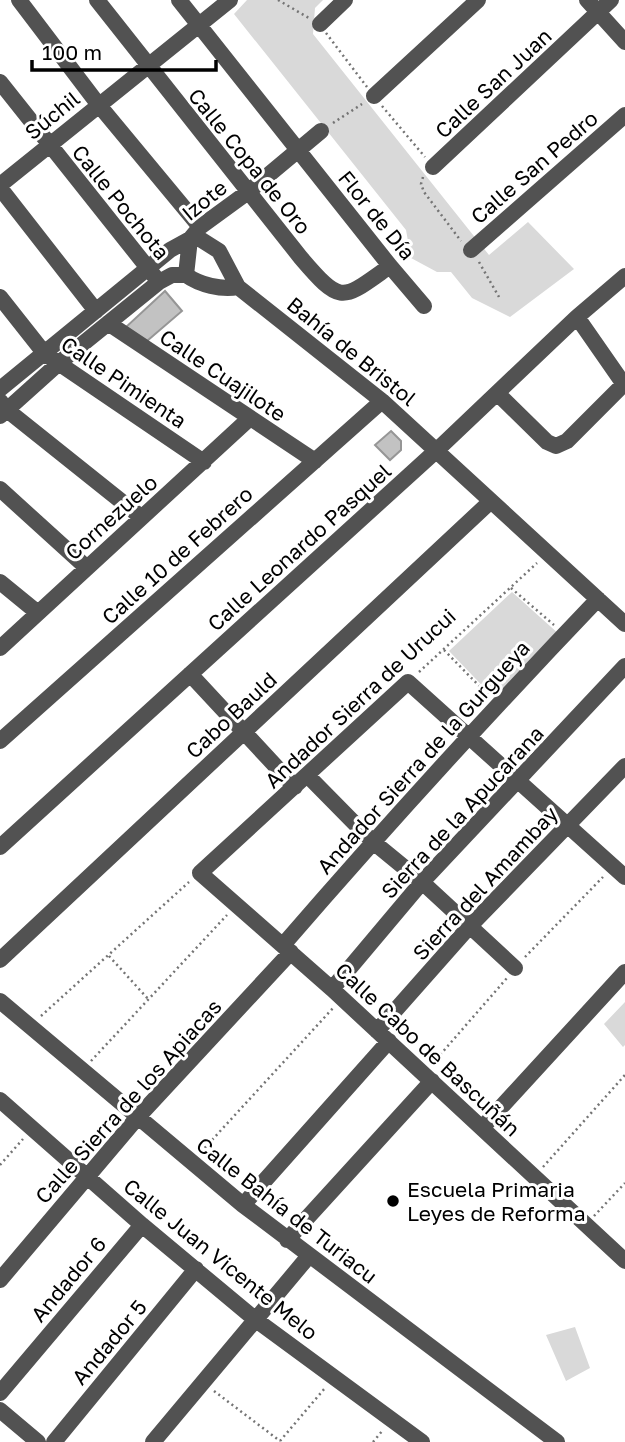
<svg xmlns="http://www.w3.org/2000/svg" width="625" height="1442" font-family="'Golos Text',sans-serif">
	<rect width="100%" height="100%" fill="#fff"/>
	<!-- green -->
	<path fill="#d9d9d9" d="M 247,0 L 323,0 L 315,8 L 313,34 L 489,255 L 528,222 L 574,269 L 510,317 L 472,298 L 451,272 L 437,272 L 411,258 L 406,230 L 234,14 Z
		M 512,592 L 560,635 L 496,700 L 449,651 Z
		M 625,1002 L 625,1045 L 623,1047 L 604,1024 Z
		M 575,1327 L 590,1368 L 566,1381 L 546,1335 Z"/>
	<!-- building -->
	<path fill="#c2c2c2" stroke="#969696" stroke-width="2" d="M 165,291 L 182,311 L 147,341 L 126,327 Z
		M 391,431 L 401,441 L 401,450 L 390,460 L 375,445 Z"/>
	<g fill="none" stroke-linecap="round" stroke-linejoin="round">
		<!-- path -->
		<path stroke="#747474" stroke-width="2.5" stroke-dasharray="2 3.5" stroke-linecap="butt" d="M 278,0 L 309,18
			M 326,33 L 367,87
			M 382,106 L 425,157
			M 333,123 L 362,104
			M 423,177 L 421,184 L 424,192 L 461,241
			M 479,262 L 499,297
			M 511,588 L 554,625
			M 444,650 L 490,697
			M 419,672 L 537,563
			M 109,956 L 149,1000
			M 525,957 L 603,877
			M 41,1016 L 189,882
			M 91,1061 L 227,915
			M 433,1063 L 507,978
			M 201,1152 L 334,1007
			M 0,1165 L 23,1139
			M 543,1167 L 625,1075
			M 594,1216 L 625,1183
			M 214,1391 L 280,1441
			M 280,1441 L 325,1388
			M 373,1442 L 383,1430"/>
		<!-- minor -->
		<path stroke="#525252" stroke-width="16" d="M 19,0 L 98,104 L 200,227
			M 97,0 L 301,258 C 342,306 342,300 390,266
			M 179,0 L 390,266 L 424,306
			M 587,0 L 625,42
			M 320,24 L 345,0
			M 0,82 L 159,282
			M 374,96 L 478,0
			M 433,167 L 611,0
			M 0,185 L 230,0
			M 0,188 L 96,311
			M 471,250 L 625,115
			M 186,275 L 190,239 L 200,227 L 248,192 L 321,131
			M 186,275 C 200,285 221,290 238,287
			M 0,297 L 45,354 L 204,462
			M 577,317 L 625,386
			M 108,323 L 315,461
			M 0,389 L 170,250 L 190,239 L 200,239 L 219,251 L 238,287 L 382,401 L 625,624
			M 497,393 L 547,442 L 556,446 L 567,441 L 625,383
			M 0,401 L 7,410 L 141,517
			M 0,416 L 59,363 L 159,282 L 172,275 L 186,275
			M 0,489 L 86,567
			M 0,582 L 38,613
			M 0,648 L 250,418
			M 190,674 L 295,787
			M 0,741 L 382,401
			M 307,775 L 372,841 L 422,882 L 515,968
			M 0,847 L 437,450 L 577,317 L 625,276
			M 625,877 L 408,682 L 200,873 L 332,989 L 625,1261
			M 283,945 C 385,827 490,712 598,599
			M 0,960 L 491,501
			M 332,989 L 422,882 L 625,666
			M 0,1001 L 243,1205 L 557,1442
			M 377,1031 L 469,927 L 625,766
			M 0,1100 L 142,1225 L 256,1320 L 422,1442
			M 482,1128 L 625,972
			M 243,1205 L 389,1041
			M 287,1240 L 432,1081
			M 0,1280 L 137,1118 L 291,952
			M 0,1393 L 142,1225
			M 0,1410 L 38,1442
			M 54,1442 L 196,1269
			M 153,1442 L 308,1257"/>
	</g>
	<!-- markers -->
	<circle fill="#000" stroke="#fff" stroke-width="2.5" cx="393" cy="1201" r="7"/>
	<g text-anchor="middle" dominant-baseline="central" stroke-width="6" stroke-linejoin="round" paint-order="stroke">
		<!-- street labels -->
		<g font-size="21" fill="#000" stroke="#fff">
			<text transform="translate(493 83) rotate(-43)">Calle San Juan</text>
			<text transform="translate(52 115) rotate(-39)">Súchil</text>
			<text transform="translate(250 161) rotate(51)">Calle Copa de Oro</text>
			<text transform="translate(534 167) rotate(-41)">Calle San Pedro</text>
			<text transform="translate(204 200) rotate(-39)">Izote</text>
			<text transform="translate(121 202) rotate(51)">Calle Pochota</text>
			<text transform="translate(377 215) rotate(51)">Flor de Día</text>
			<text transform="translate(352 351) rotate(39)">Bahía de Bristol</text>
			<text transform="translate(223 375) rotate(34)">Calle Cuajilote</text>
			<text transform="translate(124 382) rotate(34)">Calle Pimienta</text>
			<text transform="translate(111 517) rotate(-42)">Cornezuelo</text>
			<text transform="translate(299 547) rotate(-42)">Calle Leonardo Pasquel</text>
			<text transform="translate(177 555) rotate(-42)">Calle 10 de Febrero</text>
			<text transform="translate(360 698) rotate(-43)">Andador Sierra de Urucui</text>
			<text transform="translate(231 715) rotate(-43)">Cabo Bauld</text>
			<text transform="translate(423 757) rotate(-48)">Andador Sierra de la Gurgueya</text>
			<text transform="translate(462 812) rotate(-47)">Sierra de la Apucarana</text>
			<text transform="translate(485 883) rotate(-47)">Sierra del Amambay</text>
			<text transform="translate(428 1049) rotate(43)">Calle Cabo de Bascuñán</text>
			<text transform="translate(128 1101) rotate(-48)">Calle Sierra de los Apiacas</text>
			<text transform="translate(287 1210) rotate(38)">Calle Bahía de Turiacu</text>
			<text transform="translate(221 1259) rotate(39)">Calle Juan Vicente Melo</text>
			<text transform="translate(68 1279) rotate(-50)">Andador 6</text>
			<text transform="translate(109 1342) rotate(-50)">Andador 5</text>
		</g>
		<!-- poi labels -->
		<g font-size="21" fill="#000" stroke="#fff" text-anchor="start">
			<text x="407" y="1189">Escuela Primaria<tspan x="407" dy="24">Leyes de Reforma</tspan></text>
		</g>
	</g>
	<!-- scale -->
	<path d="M32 60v10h184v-10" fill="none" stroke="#000000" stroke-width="3.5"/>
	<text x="42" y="60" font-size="21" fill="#000000" stroke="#ffffff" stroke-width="5" paint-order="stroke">100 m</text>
</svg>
